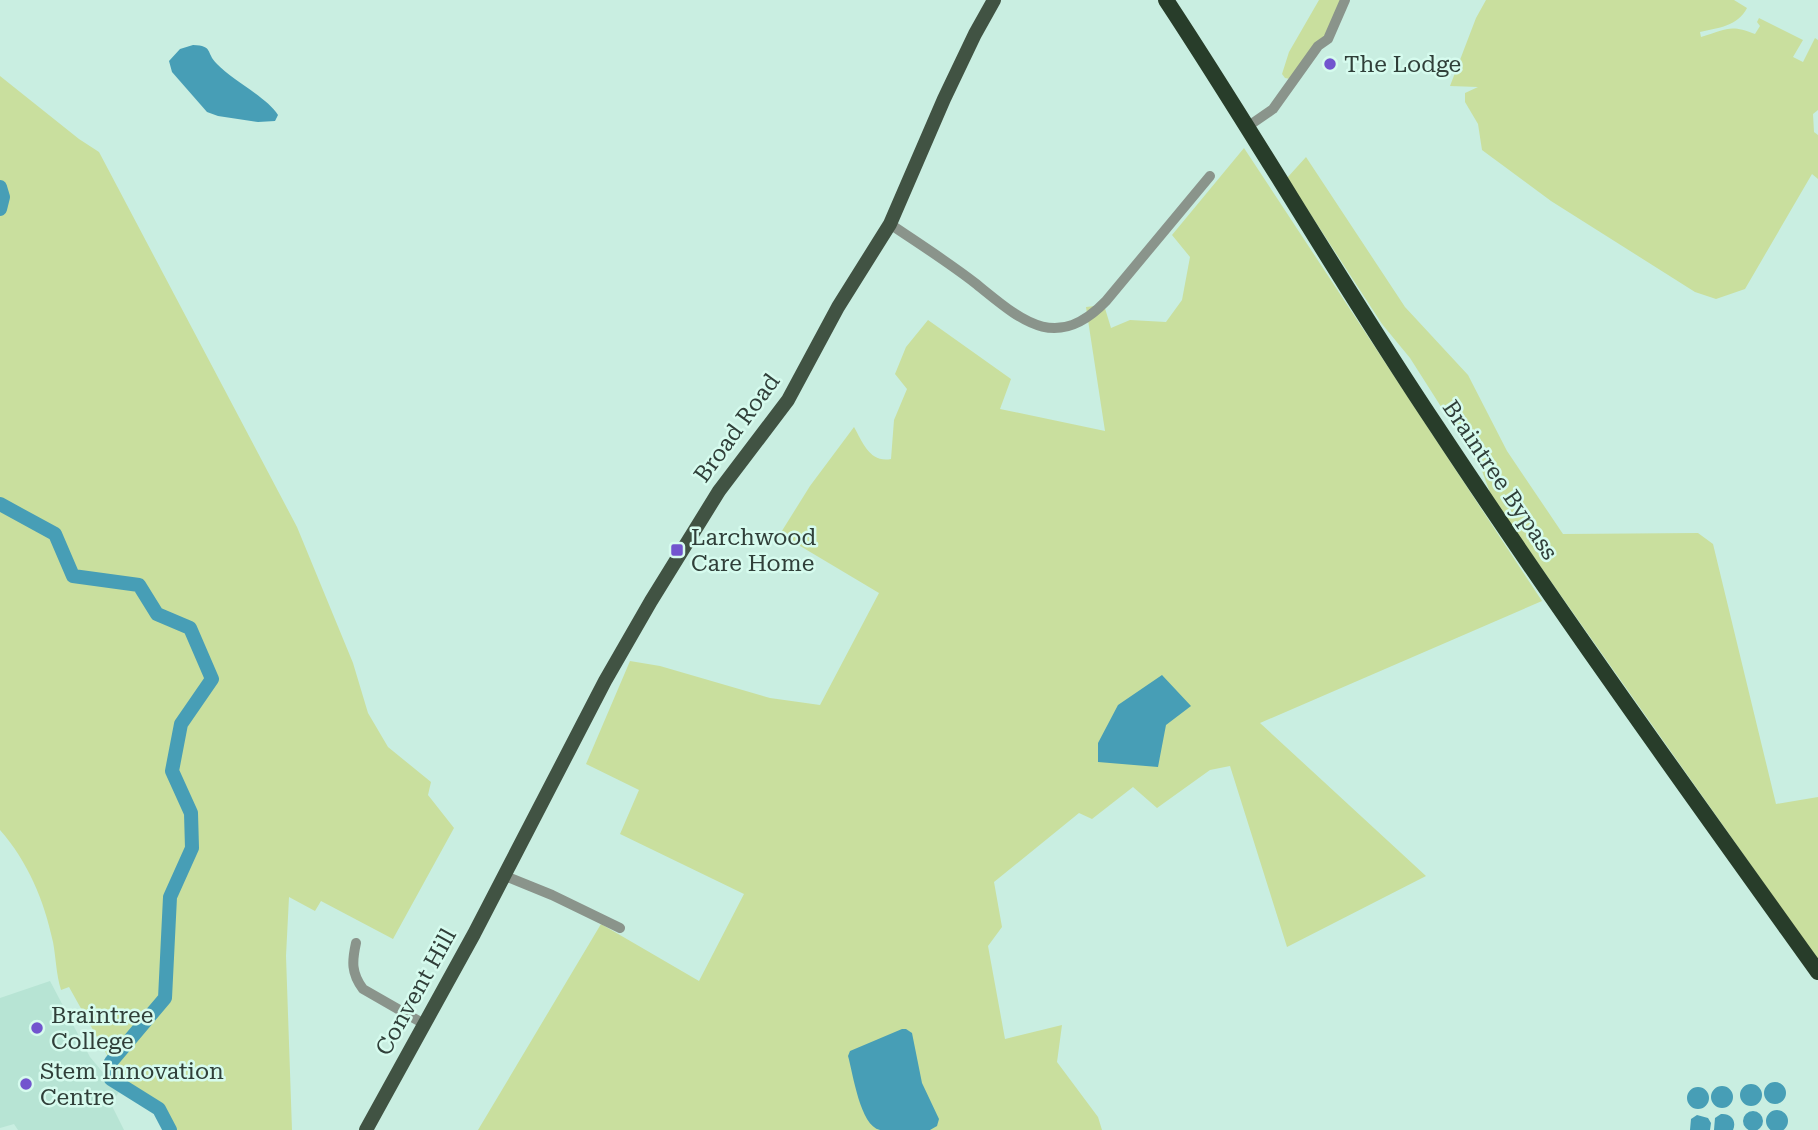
<svg xmlns="http://www.w3.org/2000/svg" width="1818" height="1130" font-family="'Roboto Serif',serif">
	<rect width="100%" height="100%" fill="#c9eee1"/>
	<!-- built -->
	<path fill="#b7e4d4" d="M 50,981 L 90,1057 L 119,1092 L 111,1104 L 124,1130 L 18,1130 L 14,1124 L 0,1128 L 0,998 Z"/>
	<!-- green -->
	<path fill="#c9df9e" d="M 1319,0 L 1342,0 L 1323,39 L 1290,79 L 1285,78 L 1282,74 L 1289,52 Z
		M 1486,0 L 1734,0 L 1747,8 C 1738,26 1718,28 1700,32 L 1701,37 C 1727,29 1730,24 1755,34 L 1760,26 L 1757,22 L 1759,18 L 1803,40 L 1793,57 L 1803,62 L 1815,38 L 1818,40 L 1818,110 L 1813,114 L 1814,132 L 1818,135 L 1818,179 L 1812,174 L 1745,289 L 1716,299 L 1695,292 L 1551,201 L 1482,150 L 1478,124 L 1465,102 L 1465,93 L 1478,87 L 1450,86 L 1476,18 Z
		M 0,76 L 79,139 L 99,152 L 297,527 L 353,663 L 368,713 L 388,747 L 431,782 L 428,795 L 454,828 L 393,939 L 321,901 L 315,911 L 289,897 L 286,956 L 292,1130 L 170,1130 L 159,1109 L 111,1079 L 111,1062 L 69,987 L 61,990 C 56,974 56,958 53,942 C 44,900 28,862 0,830 Z
		M 1244,148 L 1542,601 L 1260,723 L 1426,876 L 1287,947 L 1230,766 L 1210,770 L 1157,808 L 1133,787 L 1092,819 L 1079,813 L 994,882 L 1002,927 L 988,946 L 1005,1039 L 1062,1025 L 1057,1062 L 1098,1117 L 1102,1130 L 478,1130 L 601,924 L 699,981 L 744,894 L 620,834 L 639,790 L 586,764 L 630,661 L 660,666 L 770,698 L 820,705 L 879,593 L 780,534 L 810,486 L 854,427 C 863,443 870,463 891,459 L 894,420 L 907,389 L 895,374 L 906,347 L 928,320 L 1011,379 L 1000,409 L 1105,431 L 1086,307 L 1104,305 L 1111,328 L 1130,320 L 1166,322 L 1182,300 L 1190,257 L 1172,235 Z
		M 1306,157 L 1405,307 L 1468,375 L 1507,451 L 1563,534 L 1698,533 L 1713,544 L 1776,804 L 1818,797 L 1818,960 L 1492,498 L 1482,471 L 1410,358 L 1382,324 L 1287,178 Z"/>
	<!-- water -->
	<path fill="#479eb6" d="M 193,45 C 214,46 205,52 217,64 C 232,80 268,98 278,115 L 275,121 L 258,122 L 218,116 L 207,112 L 172,72 L 169,61 L 180,49 Z
		M 1162,675 L 1191,706 L 1166,725 L 1158,767 L 1098,762 L 1098,743 L 1118,705 Z
		M 902,1029 L 906,1029 L 912,1033 L 922,1083 L 939,1119 L 937,1126 L 930,1130 C 914,1130 895,1130 880,1130 C 860,1126 853,1073 848,1056 L 850,1051 Z
		M1764 1093a11 11 0 1 1 22 0a11 11 0 1 1-22 0Z
		M1740 1095a11 11 0 1 1 22 0a11 11 0 1 1-22 0Z
		M1711 1097a11 11 0 1 1 22 0a11 11 0 1 1-22 0Z
		M1687 1098a11 11 0 1 1 22 0a11 11 0 1 1-22 0Z
		M1766 1121a11 11 0 1 1 22 0a11 11 0 1 1-22 0Z
		M1743 1121a10 10 0 1 1 20 0a10 10 0 1 1-20 0Z
		M 1721,1114 C 1731,1113 1737,1121 1733,1130 L 1714,1130 L 1715,1118 Z
		M 1697,1115 L 1708,1118 L 1711,1123 L 1710,1130 L 1690,1130 L 1691,1119 Z"/>
	<g fill="none" stroke-linecap="round" stroke-linejoin="round">
		<!-- river -->
		<path stroke="#479eb6" stroke-width="14" d="M 0,187 L 3,197 L 0,209
			M 0,504 L 55,534 L 73,576 L 139,585 L 157,614 L 190,628 L 212,679 L 181,724 L 172,771 L 191,813 L 192,848 L 170,897 L 165,998 L 111,1062 L 111,1079 L 159,1109 L 170,1130"/>
		<!-- minor -->
		<path stroke="#8a948b" stroke-width="10" d="M 1247,127 L 1273,109 L 1318,46 L 1328,39 L 1345,0
			M 890,224 C 918,243 948,262 975,283 C 1020,319 1055,354 1106,301 L 1210,176
			M 505,876 L 552,895 L 620,928
			M 356,943 C 352,961 351,973 363,989 L 424,1024"/>
		<!-- major -->
		<path stroke="#415343" stroke-width="14" d="M 366,1130 L 474,934 L 605,681 L 651,601 L 719,491 L 788,400 L 838,307 L 890,224 L 944,99 L 975,34 L 994,0"/>
		<!-- highway -->
		<path stroke="#283d2a" stroke-width="16" d="M 1166,0 C 1259,141 1343,287 1437,427 C 1559,612 1689,792 1818,972"/>
	</g>
	<!-- markers -->
	<g fill="#7255ce" stroke="#d6fbee" stroke-width="2.5">
		<circle cx="1330" cy="64" r="7"/>
		<rect x="670" y="543" width="14" height="14" rx="3.5"/>
		<circle cx="37" cy="1028" r="7"/>
		<circle cx="26" cy="1084" r="7"/>
	</g>
	<g text-anchor="middle" dominant-baseline="central" stroke-width="5" stroke-linejoin="round" paint-order="stroke">
		<!-- poi labels -->
		<g font-size="23" fill="#303f39" stroke="#d6fbee" text-anchor="start">
			<text x="1344" y="64">The Lodge</text>
			<text x="691" y="537">Larchwood<tspan x="691" dy="26">Care Home</tspan></text>
			<text x="51" y="1015">Braintree<tspan x="51" dy="26">College</tspan></text>
			<text x="40" y="1071">Stem Innovation<tspan x="40" dy="26">Centre</tspan></text>
		</g>
		<!-- street labels -->
		<g font-size="23" fill="#303f39" stroke="#d6fbee">
			<text transform="translate(737 428) rotate(-54)">Broad Road</text>
			<text transform="translate(1500 480) rotate(56)">Braintree Bypass</text>
			<text transform="translate(416 992) rotate(-61)">Convent Hill</text>
		</g>
	</g>
</svg>
